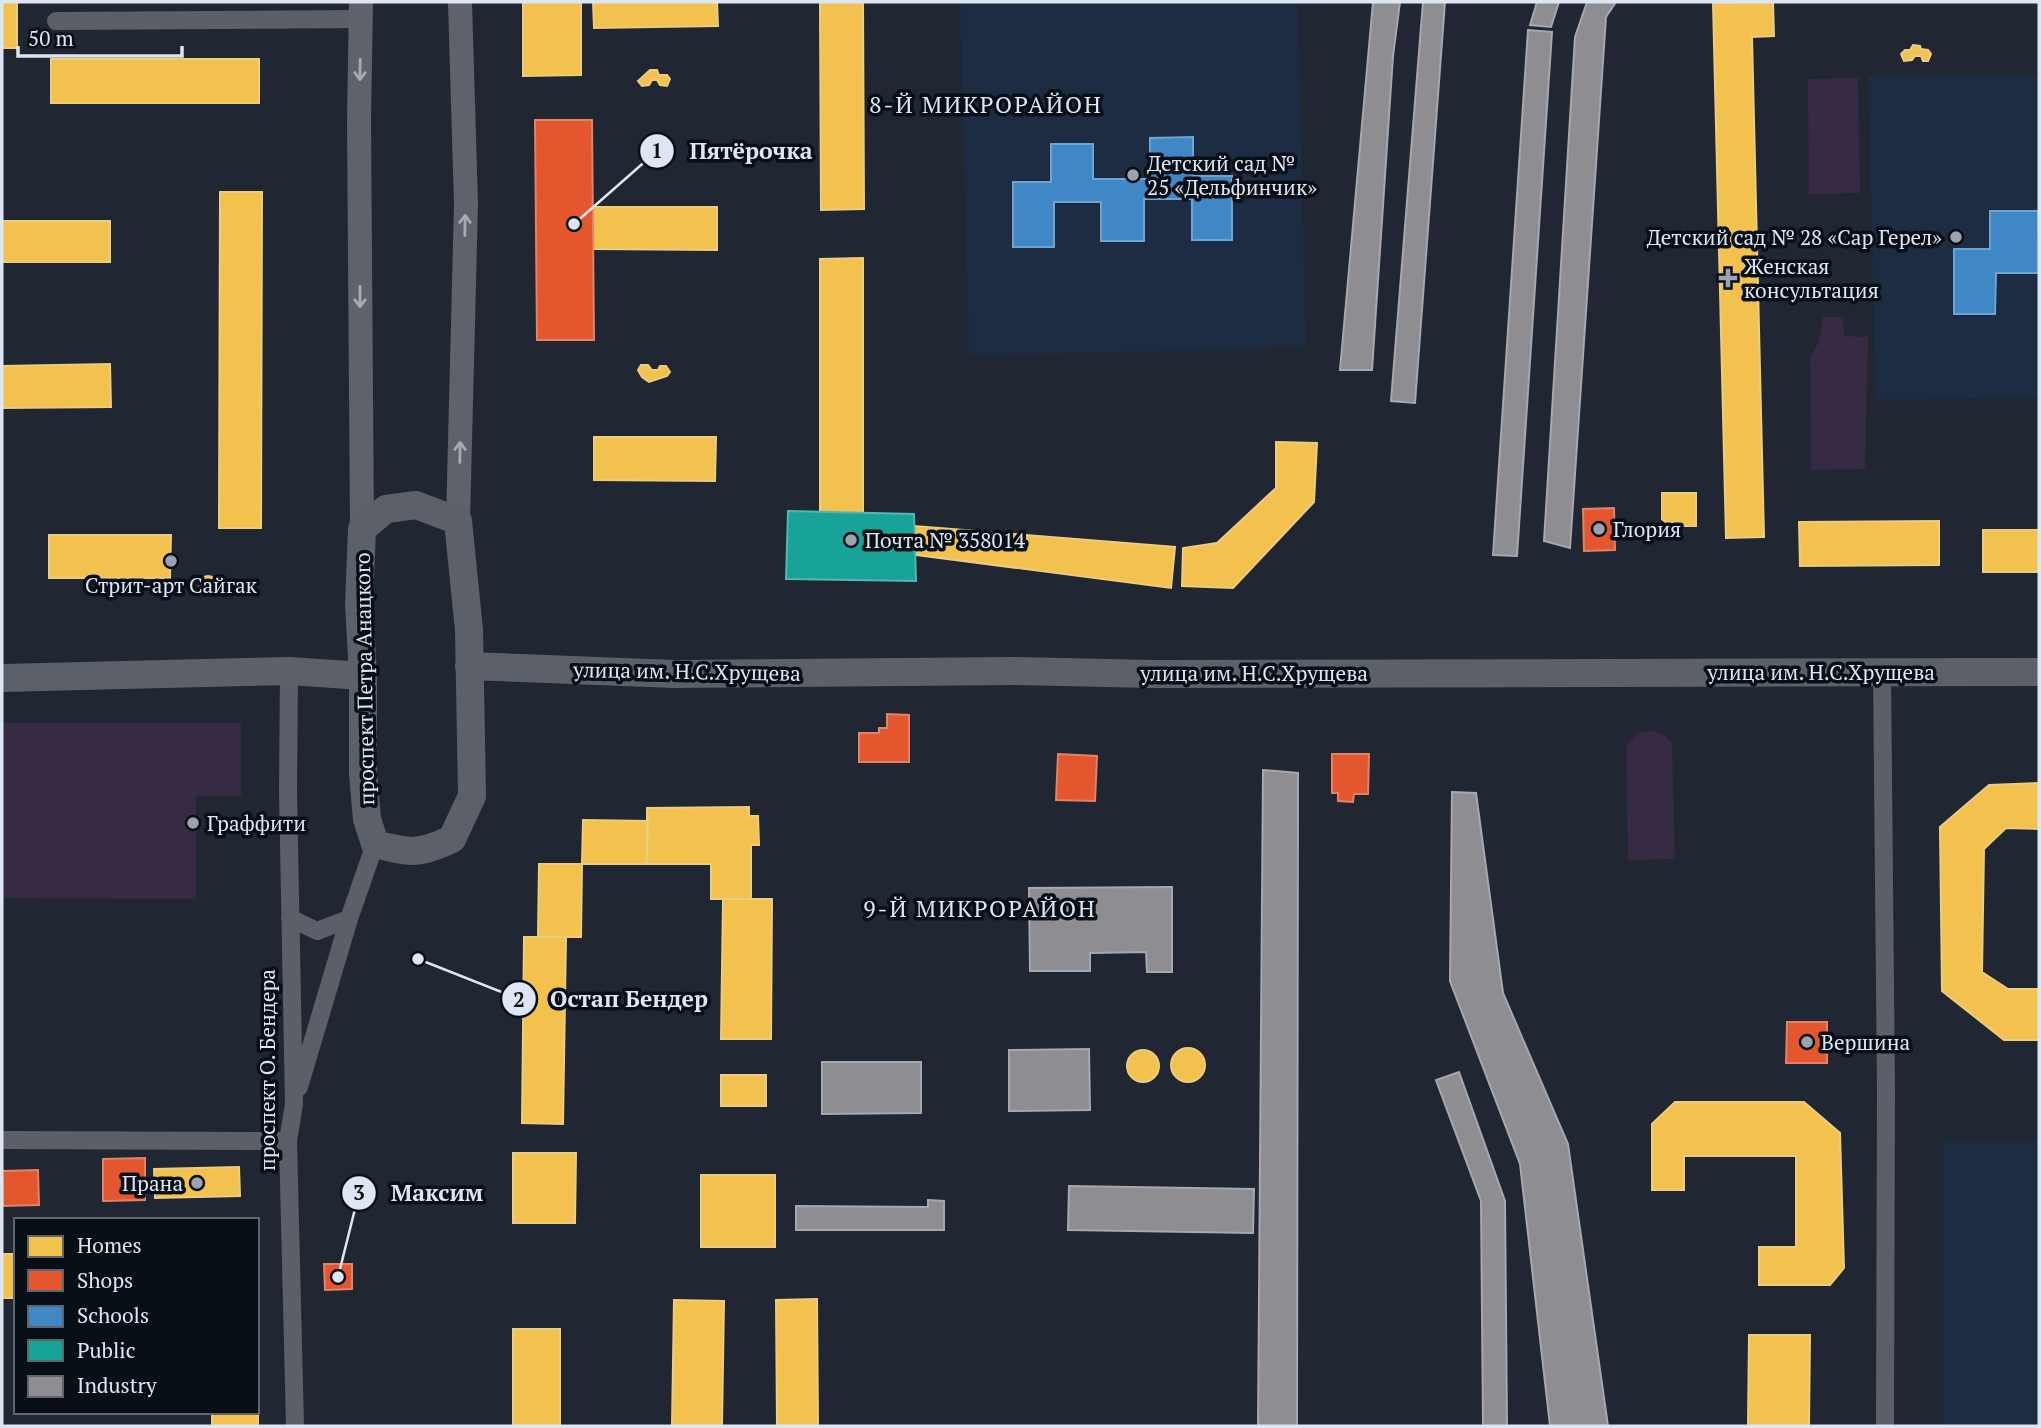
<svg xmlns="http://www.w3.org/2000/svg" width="2041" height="1428" font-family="'PT Serif',serif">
	<rect width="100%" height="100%" fill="#202732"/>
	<!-- built -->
	<path fill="#1d2c42" d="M 960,2 L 1298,2 L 1306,347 L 969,356 Z
		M 1868,76 L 2039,76 L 2039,397 L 1876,400 Z
		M 1944,1141 L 2039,1141 L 2039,1426 L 1943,1426 Z"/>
	<!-- green -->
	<path fill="#362a45" d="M 1858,78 L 1860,193 L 1809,194 L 1808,79 Z
		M 1823,317 L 1843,317 L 1844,336 L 1868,337 L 1865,469 L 1811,470 L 1810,357 L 1819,342 Z
		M 2,723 L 241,723 L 241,796 L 196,796 L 196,899 L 2,898 Z
		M 1653,731 L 1664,735 L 1672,743 L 1675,859 L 1628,860 L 1626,745 L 1639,732 Z"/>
	<!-- homes -->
	<path fill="#f2c14e" stroke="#eccc7f" stroke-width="2" d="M 2,2 L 17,2 L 17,48 L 2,48 Z
		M 523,2 L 581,2 L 581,75 L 523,76 Z
		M 593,2 L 717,2 L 718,26 L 594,28 Z
		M 820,2 L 863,2 L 864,209 L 821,210 Z
		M 1773,2 L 1774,36 L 1752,37 L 1764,537 L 1726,538 L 1713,3 Z
		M 1913,45 L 1920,46 L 1921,49 L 1928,50 L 1931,54 L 1928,61 L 1923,61 L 1921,56 L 1915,56 L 1912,60 L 1904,61 L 1901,54 L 1905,50 L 1910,50 Z
		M 51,59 L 259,59 L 259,103 L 51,103 Z
		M 650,70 L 657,70 L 659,75 L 667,75 L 670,79 L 667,86 L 660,85 L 657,80 L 652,80 L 649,85 L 642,86 L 638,81 Z
		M 220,192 L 262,192 L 261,528 L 219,528 Z
		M 593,207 L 717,207 L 717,250 L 592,249 Z
		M 2,221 L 110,221 L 110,262 L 2,262 Z
		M 863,258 L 863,513 L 820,512 L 820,259 Z
		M 110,364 L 111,407 L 2,408 L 2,366 Z
		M 641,365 L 648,365 L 652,370 L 658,370 L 660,366 L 666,366 L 670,372 L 667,376 L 649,382 L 642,377 L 638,370 Z
		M 594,437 L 716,437 L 715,481 L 594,480 Z
		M 1276,442 L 1317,443 L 1314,502 L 1233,588 L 1182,586 L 1183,548 L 1217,543 L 1276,488 Z
		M 1662,493 L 1696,493 L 1696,526 L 1670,526 L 1662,519 Z
		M 1939,521 L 1939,565 L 1800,566 L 1799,522 Z
		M 914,526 L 1175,547 L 1171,588 L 917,555 Z
		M 1983,530 L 2039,530 L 2039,572 L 1983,572 Z
		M 49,535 L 171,535 L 170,578 L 49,578 Z
		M199 585a9 9 0 1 1 18 0a9 9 0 1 1-18 0Z
		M 2039,783 L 2039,829 L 2006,828 L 1984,849 L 1982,972 L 2008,989 L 2039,989 L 2039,1040 L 2004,1040 L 1942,991 L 1940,827 L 1989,785 Z
		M 749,807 L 749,816 L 758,816 L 759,845 L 751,845 L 751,899 L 711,899 L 711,864 L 647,864 L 647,808 Z
		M 583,820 L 648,821 L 647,864 L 582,864 Z
		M 539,864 L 582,864 L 581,937 L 538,937 Z
		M 723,899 L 772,899 L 771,1039 L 721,1039 Z
		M 524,937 L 566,937 L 563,1124 L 522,1123 Z
		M1171 1065a17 17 0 1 1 34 0a17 17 0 1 1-34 0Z
		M1127 1066a16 16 0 1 1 32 0a16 16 0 1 1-32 0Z
		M 721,1075 L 766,1075 L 766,1106 L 721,1106 Z
		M 1675,1102 L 1804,1102 L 1840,1133 L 1844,1268 L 1830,1285 L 1759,1285 L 1759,1247 L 1796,1247 L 1796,1156 L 1684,1156 L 1684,1190 L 1652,1190 L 1652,1124 Z
		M 513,1153 L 576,1153 L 575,1223 L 513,1223 Z
		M 239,1167 L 240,1196 L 155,1198 L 154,1169 Z
		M 701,1175 L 775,1175 L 775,1247 L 701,1247 Z
		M 2,1254 L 16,1254 L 16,1298 L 2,1298 Z
		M 817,1299 L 818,1426 L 777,1426 L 776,1300 Z
		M 674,1300 L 724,1301 L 722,1426 L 672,1426 Z
		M 258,1306 L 258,1426 L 212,1426 L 212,1412 L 257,1412 Z
		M 513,1329 L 560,1329 L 560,1426 L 513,1426 Z
		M 1749,1335 L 1810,1335 L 1809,1426 L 1748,1426 Z"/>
	<!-- shops -->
	<path fill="#e4572e" stroke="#e28269" stroke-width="2" d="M 535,120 L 592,120 L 594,340 L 537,340 Z
		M 1614,508 L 1615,550 L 1584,551 L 1583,509 Z
		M 887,714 L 909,715 L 909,762 L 859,762 L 859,733 L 879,733 L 879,728 L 887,728 Z
		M 1058,754 L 1097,756 L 1095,801 L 1056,800 Z
		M 1332,754 L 1369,754 L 1368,794 L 1354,794 L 1353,802 L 1338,801 L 1338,793 L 1332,793 Z
		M 1787,1022 L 1827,1022 L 1827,1063 L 1786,1063 Z
		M 145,1158 L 145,1200 L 103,1201 L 103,1159 Z
		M 38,1170 L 39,1205 L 3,1206 L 2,1171 Z
		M 324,1264 L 352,1264 L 352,1289 L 325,1290 Z"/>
	<!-- schools -->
	<path fill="#3f88c5" stroke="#6ea4d2" stroke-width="2" d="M 1193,137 L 1193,176 L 1232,176 L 1232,240 L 1192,240 L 1192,199 L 1144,199 L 1144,241 L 1101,241 L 1101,202 L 1054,202 L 1054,247 L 1013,247 L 1013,182 L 1051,182 L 1051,144 L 1093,144 L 1093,179 L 1150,179 L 1150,138 Z
		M 1990,211 L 2038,211 L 2039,273 L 1996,273 L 1995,314 L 1954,314 L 1954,249 L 1990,249 Z"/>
	<!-- public -->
	<path fill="#17a398" stroke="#52b7b3" stroke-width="2" d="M 788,511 L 914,514 L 916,581 L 786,579 Z"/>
	<!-- industry -->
	<path fill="#8d8d92" stroke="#a5a8af" stroke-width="2" d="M 1373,2 L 1400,2 L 1393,56 L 1372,370 L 1340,370 Z
		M 1423,2 L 1445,2 L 1415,403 L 1391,401 Z
		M 1537,2 L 1559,2 L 1551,27 L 1530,25 Z
		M 1587,2 L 1616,2 L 1606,17 L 1570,548 L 1544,541 L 1575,37 Z
		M 1528,30 L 1552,32 L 1517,556 L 1493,555 Z
		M 1263,770 L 1298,773 L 1297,1426 L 1258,1426 Z
		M 1452,792 L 1476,793 L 1503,993 L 1568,1144 L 1608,1426 L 1550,1426 L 1520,1164 L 1450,981 Z
		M 1172,887 L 1172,972 L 1147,972 L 1146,952 L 1090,953 L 1090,971 L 1030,971 L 1029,888 Z
		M 1089,1049 L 1090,1110 L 1009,1111 L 1009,1050 Z
		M 822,1062 L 921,1062 L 921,1113 L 822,1114 Z
		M 1459,1072 L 1505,1201 L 1507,1426 L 1483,1426 L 1481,1201 L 1436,1080 Z
		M 1069,1186 L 1254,1189 L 1253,1233 L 1068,1230 Z
		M 928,1200 L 944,1201 L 944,1230 L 796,1230 L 796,1206 L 928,1207 Z"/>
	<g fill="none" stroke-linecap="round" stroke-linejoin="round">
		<!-- minor -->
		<path stroke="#5c5f67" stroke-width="18" d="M 56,21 L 362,19
			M 289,671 L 288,792 L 294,1104 L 288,1141 L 295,1426
			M 1882,672 L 1886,1090 L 1885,1426
			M 290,918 L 317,931 L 349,919
			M 299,1087 L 349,919 L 375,844
			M 2,1140 L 288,1141"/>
		<!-- secondary -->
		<path stroke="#5f626a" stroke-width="24" d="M 361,2 L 359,121 L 362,529
			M 458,521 L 466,204 L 460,2"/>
		<!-- primary -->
		<path stroke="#5c6069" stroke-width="28" d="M 416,505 L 458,521 L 469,630 L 472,796 L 452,839 C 418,855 411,853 375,844 L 367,819 L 363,774 L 363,676 L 359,604 L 362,529 L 386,509 Z
			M 469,666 L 674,674 L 1014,671 L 1153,674 L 2039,672
			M 2,678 L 289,671 L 363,676"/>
	</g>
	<!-- one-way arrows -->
	<defs><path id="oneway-shaft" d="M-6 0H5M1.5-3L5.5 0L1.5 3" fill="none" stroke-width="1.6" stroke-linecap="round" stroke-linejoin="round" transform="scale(1.75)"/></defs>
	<g stroke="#a4abb5">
		<use href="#oneway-shaft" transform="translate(360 70) rotate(91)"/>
		<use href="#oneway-shaft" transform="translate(465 225) rotate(-89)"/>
		<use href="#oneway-shaft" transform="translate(360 297) rotate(90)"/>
		<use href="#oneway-shaft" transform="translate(460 452) rotate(-89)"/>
	</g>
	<!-- markers -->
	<g fill="#9ba3af" stroke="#090f17" stroke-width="2.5">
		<circle cx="1133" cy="175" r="7"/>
		<circle cx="1956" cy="237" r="7"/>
		<path d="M1724.5 267.5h7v7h7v7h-7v7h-7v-7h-7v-7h7z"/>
		<circle cx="1599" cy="529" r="7"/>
		<circle cx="851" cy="540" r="7"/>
		<circle cx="171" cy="561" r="7"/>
		<circle cx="193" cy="823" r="7"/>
		<circle cx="1807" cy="1042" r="7"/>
		<circle cx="197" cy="1183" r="7"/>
	</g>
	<g text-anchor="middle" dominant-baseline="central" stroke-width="7" stroke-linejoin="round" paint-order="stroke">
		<!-- poi labels -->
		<g font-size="21" fill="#dde6f2" stroke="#090f17" text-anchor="start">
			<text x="1147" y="163">Детский сад №<tspan x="1147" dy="24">25 «Дельфинчик»</tspan></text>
			<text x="1942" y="237" text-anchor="end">Детский сад № 28 «Сар Герел»</text>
			<text x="1744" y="266">Женская<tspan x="1744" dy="24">консультация</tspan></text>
			<text x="1613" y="529">Глория</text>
			<text x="865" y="540">Почта № 358014</text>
			<text x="171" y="585" text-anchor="middle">Стрит-арт Сайгак</text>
			<text x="207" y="823">Граффити</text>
			<text x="1821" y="1042">Вершина</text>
			<text x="183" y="1183" text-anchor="end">Прана</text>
		</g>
		<!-- street labels -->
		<g font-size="21" fill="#dde6f2" stroke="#090f17">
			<text transform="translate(687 671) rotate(1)">улица им. Н.С.Хрущева</text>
			<text x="1821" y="672">улица им. Н.С.Хрущева</text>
			<text x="1254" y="673">улица им. Н.С.Хрущева</text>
			<text transform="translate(364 679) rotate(-91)">проспект Петра Анацкого</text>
			<text transform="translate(267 1070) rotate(-90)">проспект О. Бендера</text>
		</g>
		<!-- neighbourhood labels -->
		<g font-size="23" letter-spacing="2" fill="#dde6f2" stroke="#090f17">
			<text x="986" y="104">8-Й МИКРОРАЙОН</text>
			<text x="980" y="908">9-Й МИКРОРАЙОН</text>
		</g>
	</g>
	<!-- callouts -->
	<path fill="none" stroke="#dde6f2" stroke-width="2.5" d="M574 224L657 151M418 959L519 999M338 1277L359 1193"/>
	<g fill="#dde6f2" stroke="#090f17" stroke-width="2.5">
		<circle cx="574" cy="224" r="7"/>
		<circle cx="418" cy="959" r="7"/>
		<circle cx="338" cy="1277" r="7"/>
		<circle cx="657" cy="151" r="18"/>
		<circle cx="519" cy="999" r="18"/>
		<circle cx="359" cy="1193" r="18"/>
	</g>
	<g font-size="21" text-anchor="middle" font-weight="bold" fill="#111">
		<text x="657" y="158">1</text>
		<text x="519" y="1007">2</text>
		<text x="359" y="1200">3</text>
	</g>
	<g font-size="23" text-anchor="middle" font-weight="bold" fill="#dde6f2" stroke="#090f17" stroke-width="7" stroke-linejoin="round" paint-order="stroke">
		<text x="751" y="159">Пятёрочка</text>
		<text x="629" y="1007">Остап Бендер</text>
		<text x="437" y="1201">Максим</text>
	</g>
	<!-- border -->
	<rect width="2041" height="1428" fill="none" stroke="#dde6f2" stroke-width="7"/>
	<!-- legend -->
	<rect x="14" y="1218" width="245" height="196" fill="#090f17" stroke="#5e656f" stroke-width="2"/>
	<rect x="28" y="1236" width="35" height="21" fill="#f2c14e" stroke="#5e656f" stroke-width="2"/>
	<text x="77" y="1253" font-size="21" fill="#dde6f2">Homes</text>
	<rect x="28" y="1270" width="35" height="21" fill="#e4572e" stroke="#5e656f" stroke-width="2"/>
	<text x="77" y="1288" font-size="21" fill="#dde6f2">Shops</text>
	<rect x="28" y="1306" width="35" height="21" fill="#3f88c5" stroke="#5e656f" stroke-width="2"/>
	<text x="77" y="1323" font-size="21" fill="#dde6f2">Schools</text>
	<rect x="28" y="1340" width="35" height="21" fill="#17a398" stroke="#5e656f" stroke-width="2"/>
	<text x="77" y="1358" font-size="21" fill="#dde6f2">Public</text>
	<rect x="28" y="1376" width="35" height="21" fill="#8d8d92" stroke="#5e656f" stroke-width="2"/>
	<text x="77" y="1393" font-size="21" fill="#dde6f2">Industry</text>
	<!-- scale -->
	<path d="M18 46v10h164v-10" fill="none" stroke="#dde6f2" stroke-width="3.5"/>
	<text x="28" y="46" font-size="21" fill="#dde6f2" stroke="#090f17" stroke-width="5" paint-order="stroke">50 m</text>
</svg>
